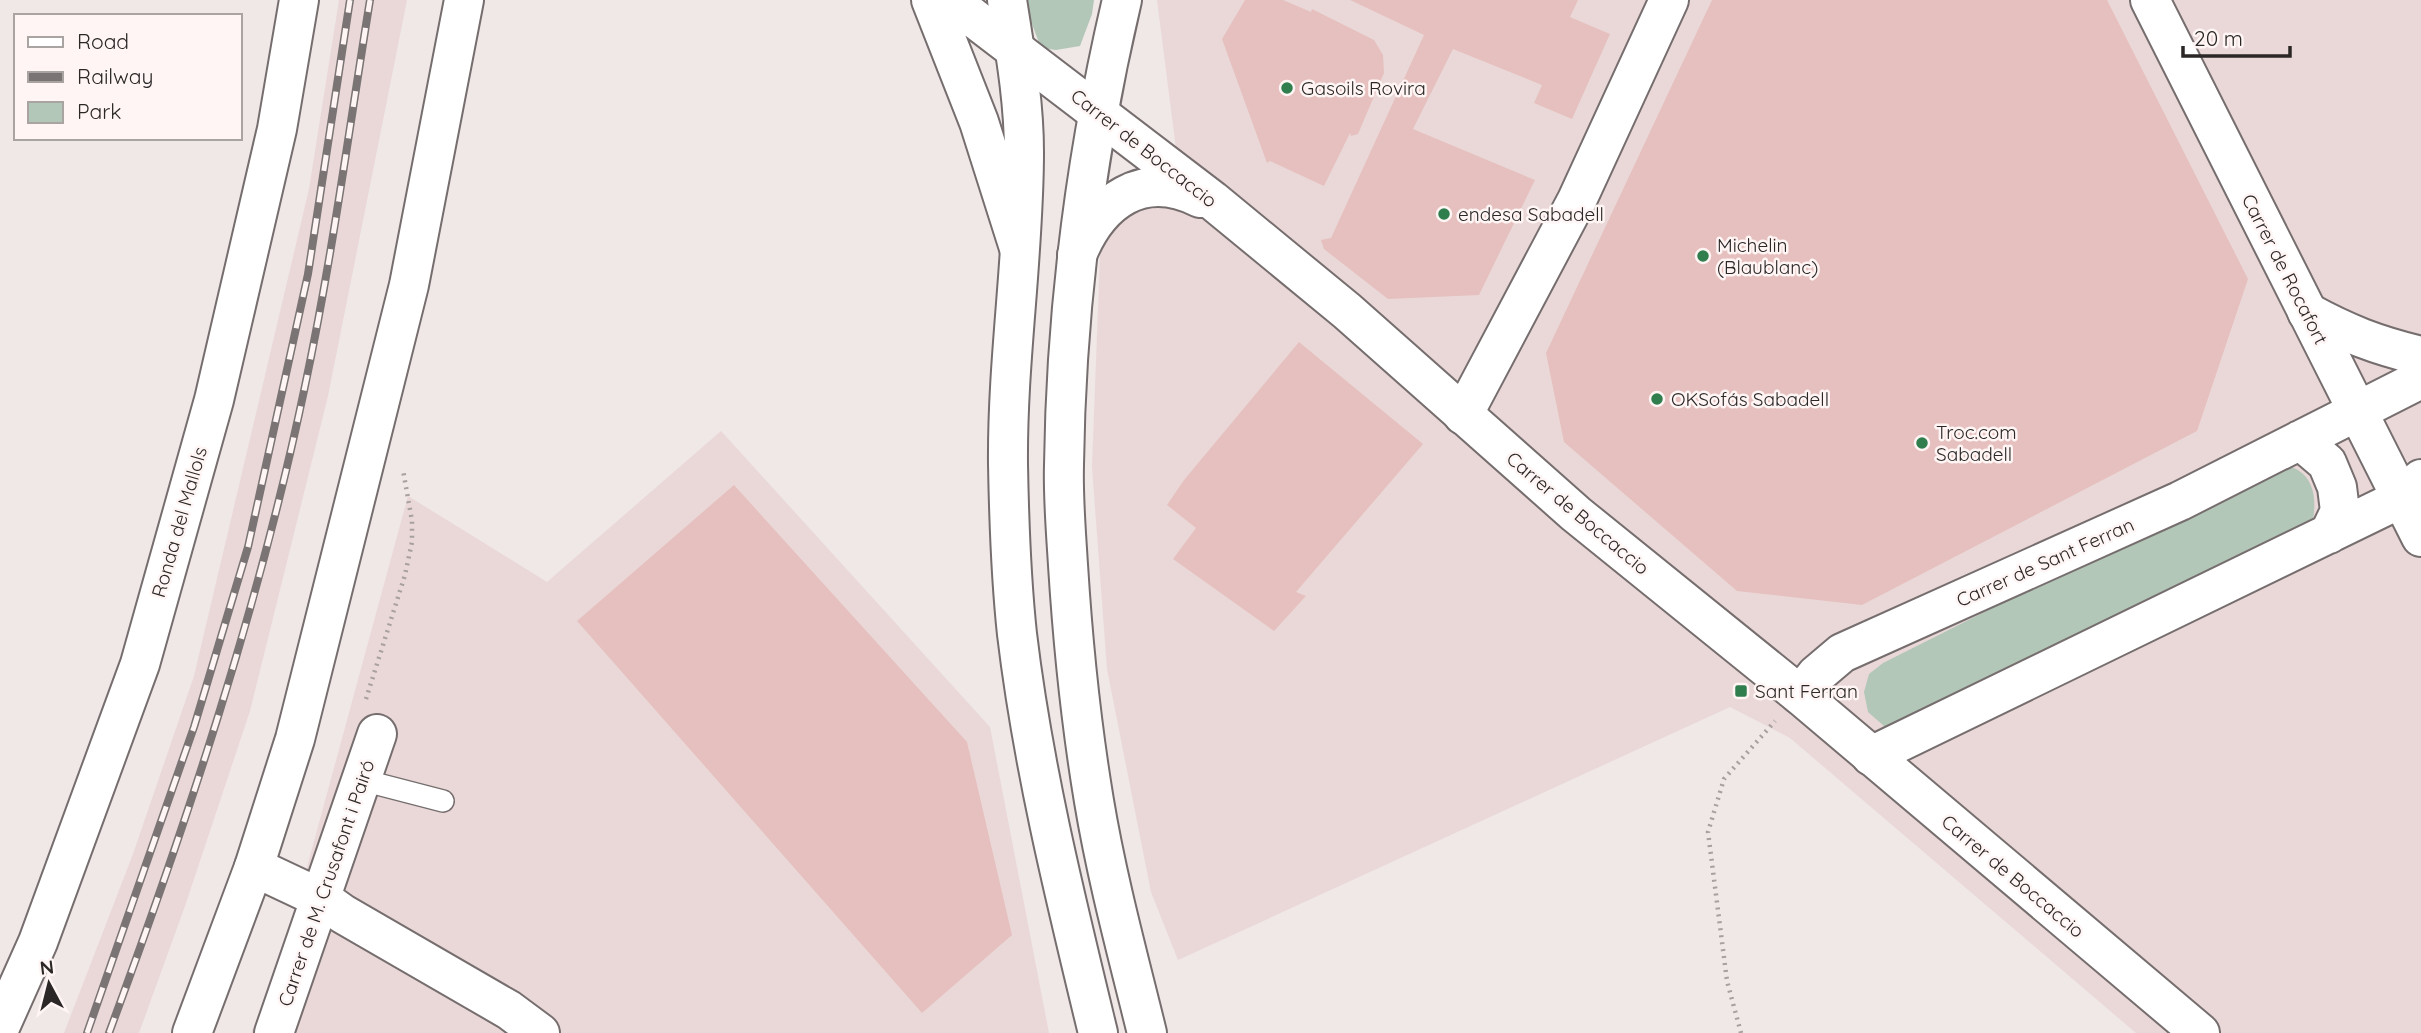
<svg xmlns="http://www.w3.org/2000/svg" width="2421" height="1033" font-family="Quicksand,sans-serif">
	<rect width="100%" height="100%" fill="#f0e7e7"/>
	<!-- built -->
	<path fill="#ead8d8" d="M 339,0 L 407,0 L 328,396 L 250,711 L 185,906 L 139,1033 L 64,1033 L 133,854 L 194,676 L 309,189 Z
		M 1157,0 L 2421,0 L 2421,1033 L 2136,1033 L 1790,738 L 1730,707 L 1178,960 L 1151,892 L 1107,669 L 1092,467 L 1102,202 L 1180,180 Z
		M 721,431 L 990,727 L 1049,1033 L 251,1033 L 285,948 L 408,496 L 547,582 Z"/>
	<!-- green -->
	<path fill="#b3c7b8" d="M 1023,0 L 1094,0 L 1092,14 L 1080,46 L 1056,50 L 1041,48 Z
		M 2281,465 C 2286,466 2294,467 2298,470 C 2317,482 2316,506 2312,525 L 1908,728 L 1885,727 L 1868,712 L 1864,692 L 1869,674 L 1883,663 L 2259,474 Z"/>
	<!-- building -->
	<path fill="#e5c0be" d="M 1245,0 L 1283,0 L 1311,12 L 1312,9 L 1374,40 L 1383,55 L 1384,73 L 1358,134 L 1351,136 L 1350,133 L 1324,186 L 1270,161 L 1267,163 L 1222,39 Z
		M 1350,0 L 1578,0 L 1570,17 L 1610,34 L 1572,119 L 1534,103 L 1542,85 L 1453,49 L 1413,129 L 1535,180 L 1479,295 L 1388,299 L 1324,249 L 1321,240 L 1331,238 L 1424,35 Z
		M 1712,0 L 2107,0 L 2248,279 L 2197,431 L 1862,605 L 1737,591 L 1564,442 L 1546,353 Z
		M 1299,342 L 1423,444 L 1296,592 L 1306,596 L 1274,631 L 1173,559 L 1196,528 L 1167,505 L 1184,480 Z
		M 734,485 L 967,742 L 1012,935 L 922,1013 L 577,621 Z"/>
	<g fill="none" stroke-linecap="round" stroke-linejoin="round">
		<!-- service casing -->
		<g stroke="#766e6e" stroke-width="24">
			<path id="service" d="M 362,780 L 443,801"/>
		</g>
		<!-- minor casing -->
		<g stroke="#766e6e" stroke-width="42">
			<path id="minor" d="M 2307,312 C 2347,334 2376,345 2421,356
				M 2300,440 L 2327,463 L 2337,487 L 2340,511 L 2329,534
				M 1800,695 L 1816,675 L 1842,653 L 2180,501 L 2421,379
				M 1871,756 L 2402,498 L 2421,479
				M 254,867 L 322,899 L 343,914 L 509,1010 L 540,1033
				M 0,1027 L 38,942 L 140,664 L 214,400 L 277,129 L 299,0
				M 274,1033 L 377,734"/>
		</g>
		<!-- tertiary casing -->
		<g stroke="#766e6e" stroke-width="42">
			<path id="tertiary" d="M 1463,415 L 1577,200 L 1669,0"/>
		</g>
		<!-- secondary casing -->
		<g stroke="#766e6e" stroke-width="42">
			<path id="secondary" d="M 931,0 L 979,122 L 1019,248
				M 950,0 L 1212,200 L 1347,311 L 1576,514 L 1800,695 L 2200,1033
				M 2150,0 L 2421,537
				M 1077,255 C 1099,201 1142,169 1200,198
				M 192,1033 L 254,867 L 295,739 L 409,285 L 464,0"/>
		</g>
		<!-- motorway casing -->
		<g stroke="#766e6e" stroke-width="42">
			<path id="motorway" d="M 1007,0 C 1015,51 1024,101 1024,152 C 1024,257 1007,360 1008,464 C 1009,521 1011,578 1017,634 C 1033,768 1066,901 1098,1033
				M 1122,0 C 1086,153 1066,308 1064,465 C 1063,498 1066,532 1068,565 C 1073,645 1081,723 1094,801 C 1107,879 1128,956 1147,1033"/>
		</g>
		<!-- path -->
		<path stroke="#a7a09f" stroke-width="4.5" stroke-dasharray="2 5" stroke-linecap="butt" d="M 366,699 L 405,575 L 412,542 L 412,521 L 403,470
			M 1741,1033 L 1727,981 L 1708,832 L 1724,779 L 1775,721"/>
		<!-- service -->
		<use href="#service" stroke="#fff" stroke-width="21"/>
		<!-- minor -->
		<use href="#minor" stroke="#fff" stroke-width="38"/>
		<!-- tertiary -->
		<use href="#tertiary" stroke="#fff" stroke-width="38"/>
		<!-- secondary -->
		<use href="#secondary" stroke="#fff" stroke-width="38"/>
		<!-- motorway -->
		<use href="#motorway" stroke="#fff" stroke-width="38"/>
		<!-- rail casing -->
		<g stroke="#7a7474" stroke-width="8">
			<path id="rail" d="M 87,1033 L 194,727 L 248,547 L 308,274 L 350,0
				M 109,1033 C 187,822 259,607 305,386 C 332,259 349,129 370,0"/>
		</g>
		<!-- rail -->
		<use href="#rail" stroke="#fef5f4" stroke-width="5" stroke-dasharray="16" stroke-linecap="butt"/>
	</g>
	<!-- markers -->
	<g fill="#307e4e" stroke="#fef5f4" stroke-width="2.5">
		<circle cx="1287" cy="88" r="7"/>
		<circle cx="1444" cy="214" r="7"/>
		<circle cx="1703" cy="256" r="7"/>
		<circle cx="1657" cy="399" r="7"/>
		<circle cx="1922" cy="443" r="7"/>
		<rect x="1734" y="684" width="14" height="14" rx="3.5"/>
	</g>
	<g text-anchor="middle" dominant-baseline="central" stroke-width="5" stroke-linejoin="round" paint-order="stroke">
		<!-- poi labels -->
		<g font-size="19" fill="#2a2726" stroke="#fef5f4" text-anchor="start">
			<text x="1301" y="88">Gasoils Rovira</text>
			<text x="1458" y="214">endesa Sabadell</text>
			<text x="1717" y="245">Michelin<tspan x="1717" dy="22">(Blaublanc)</tspan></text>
			<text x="1671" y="399">OKSofás Sabadell</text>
			<text x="1936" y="432">Troc.com<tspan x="1936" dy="22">Sabadell</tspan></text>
			<text x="1755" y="691">Sant Ferran</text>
		</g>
		<!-- street labels -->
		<g font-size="19" fill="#2a2726" stroke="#fef5f4">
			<text transform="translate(1144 148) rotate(38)">Carrer de Boccaccio</text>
			<text transform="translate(2285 269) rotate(63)">Carrer de Rocafort</text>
			<text transform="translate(1578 513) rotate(40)">Carrer de Boccaccio</text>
			<text transform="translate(179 522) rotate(-74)">Ronda del Mallols</text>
			<text transform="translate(2045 562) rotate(-24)">Carrer de Sant Ferran</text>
			<text transform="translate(2013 876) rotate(40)">Carrer de Boccaccio</text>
			<text transform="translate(326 883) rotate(-71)">Carrer de M. Crusafont i Pairó</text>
		</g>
	</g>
	<!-- legend -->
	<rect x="14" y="14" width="228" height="126" fill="#fef5f4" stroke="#a9a3a2" stroke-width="2"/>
	<rect x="28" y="37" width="35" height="10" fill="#ffffff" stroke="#a9a3a2" stroke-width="2"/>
	<text x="77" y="49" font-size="21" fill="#2a2726">Road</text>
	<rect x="28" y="72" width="35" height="10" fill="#7a7474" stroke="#a9a3a2" stroke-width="2"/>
	<text x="77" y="84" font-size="21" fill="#2a2726">Railway</text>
	<rect x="28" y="102" width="35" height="21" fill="#b3c7b8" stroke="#a9a3a2" stroke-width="2"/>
	<text x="77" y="119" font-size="21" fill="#2a2726">Park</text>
	<!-- north arrow -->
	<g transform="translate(49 984) rotate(353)" stroke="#fef5f4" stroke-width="5" paint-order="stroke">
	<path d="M0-5L12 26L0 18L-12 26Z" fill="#2a2726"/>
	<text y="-10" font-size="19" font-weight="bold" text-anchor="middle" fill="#2a2726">N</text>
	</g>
	<!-- scale -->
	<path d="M2183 46v10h107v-10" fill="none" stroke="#2a2726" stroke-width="3.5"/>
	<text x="2194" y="46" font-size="21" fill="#2a2726" stroke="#fef5f4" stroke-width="5" paint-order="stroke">20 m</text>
</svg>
